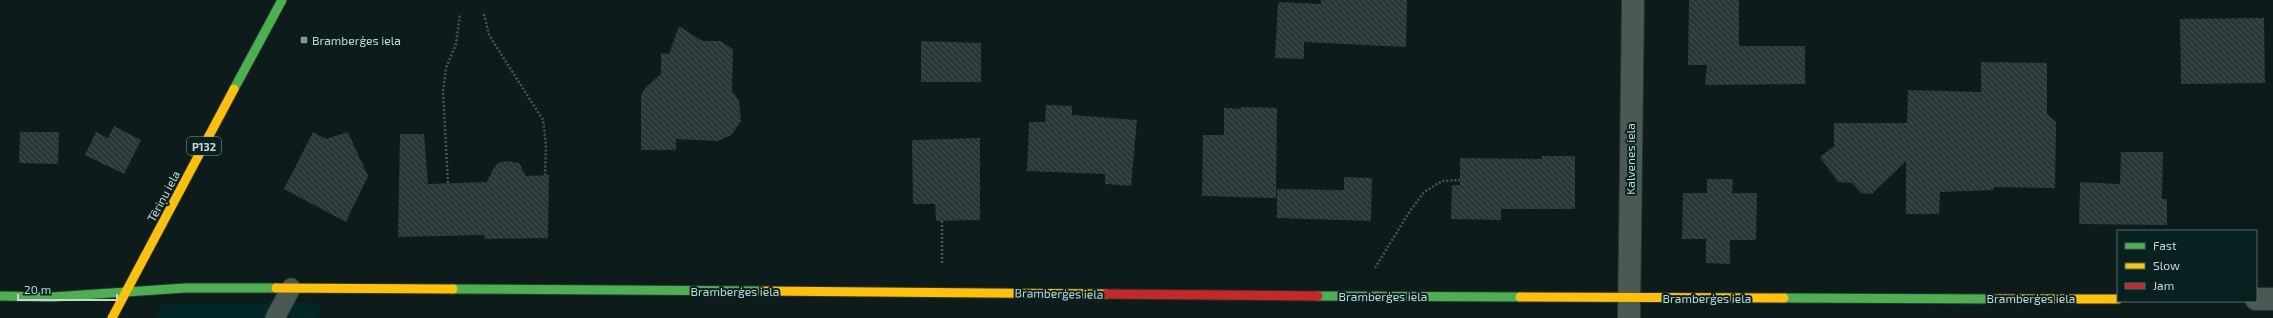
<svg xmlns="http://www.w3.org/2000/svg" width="2273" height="318" font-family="'Exo 2',sans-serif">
	<defs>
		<pattern id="building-back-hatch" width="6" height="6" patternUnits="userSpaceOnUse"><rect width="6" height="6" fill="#2b3637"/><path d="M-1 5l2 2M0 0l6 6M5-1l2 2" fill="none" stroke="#485253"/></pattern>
	</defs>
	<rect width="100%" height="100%" fill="#0d1b1b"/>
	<!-- built -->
	<path fill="#032727" d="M 163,303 L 200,304 L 320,303 L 320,311 L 316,318 L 155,318 Z"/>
	<!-- building -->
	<path fill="url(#building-back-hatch)" d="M 1321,0 L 1407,0 L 1406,47 L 1304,42 L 1304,59 L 1275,58 L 1278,2 L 1321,4 Z
		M 1689,0 L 1739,0 L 1739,46 L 1805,46 L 1805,84 L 1705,85 L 1707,65 L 1688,65 Z
		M 2264,18 L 2265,83 L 2181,84 L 2180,19 Z
		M 679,26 L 702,41 L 720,41 L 733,49 L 732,91 L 739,100 L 741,121 L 731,135 L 718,141 L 676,139 L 676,150 L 641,150 L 641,96 L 645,88 L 661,74 L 661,53 L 669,54 Z
		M 921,41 L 981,43 L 981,82 L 921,82 Z
		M 1981,62 L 2047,63 L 2047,114 L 2056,122 L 2055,188 L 1994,187 L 1994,190 L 1940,192 L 1939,214 L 1906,214 L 1906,161 L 1872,194 L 1861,193 L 1852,183 L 1838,182 L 1820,157 L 1834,146 L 1834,123 L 1907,123 L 1908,90 L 1981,92 Z
		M 1046,105 L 1072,106 L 1072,115 L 1137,120 L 1131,186 L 1105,184 L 1105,174 L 1027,171 L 1029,122 L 1045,122 Z
		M 1241,107 L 1277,108 L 1276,198 L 1202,196 L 1203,135 L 1224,135 L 1224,108 L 1241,109 Z
		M 114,126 L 141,140 L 124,174 L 85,155 L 96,132 L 108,138 Z
		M 20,132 L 59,132 L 58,164 L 19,163 Z
		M 313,132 L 326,139 L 348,132 L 368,176 L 346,222 L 284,189 Z
		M 400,134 L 424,134 L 428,184 L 487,182 L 493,169 L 498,163 L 506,161 L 519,163 L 526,176 L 549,175 L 548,238 L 485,239 L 484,235 L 398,237 Z
		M 980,138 L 980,220 L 936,221 L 935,204 L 913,204 L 912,140 Z
		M 2121,152 L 2163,152 L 2162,199 L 2167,199 L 2167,225 L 2079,224 L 2080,182 L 2120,184 Z
		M 1542,156 L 1575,156 L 1575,209 L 1501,209 L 1501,220 L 1451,219 L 1452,185 L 1460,185 L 1460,158 L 1542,159 Z
		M 1344,177 L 1372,178 L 1371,221 L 1277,218 L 1277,189 L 1344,190 Z
		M 1707,179 L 1733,179 L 1732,193 L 1757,193 L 1756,240 L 1730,240 L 1730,264 L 1706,263 L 1706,239 L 1682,239 L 1683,193 L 1707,193 Z"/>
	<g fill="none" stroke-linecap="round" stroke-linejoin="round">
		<!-- lane casing -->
		<g stroke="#283434" stroke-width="21">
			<path id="lane" d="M 275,318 L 291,288"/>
		</g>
		<!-- street casing -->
		<g stroke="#283434" stroke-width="24">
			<path id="street" d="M 2256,299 L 2273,299
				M 1629,318 L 1633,0"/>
		</g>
		<!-- fast casing -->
		<g stroke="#283434" stroke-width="11">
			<path id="fast" d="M 234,89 L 282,0
				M 453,289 L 762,291
				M 0,296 L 52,297 L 185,288 L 276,288
				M 1318,296 L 1520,297
				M 1784,298 L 2000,299"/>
		</g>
		<!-- slow casing -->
		<g stroke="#283434" stroke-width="11">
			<path id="slow" d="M 276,288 L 453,289
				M 762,291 L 1106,294
				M 1520,297 L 1784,298
				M 2000,299 L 2118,299
				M 112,318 L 234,89"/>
		</g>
		<!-- jam casing -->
		<g stroke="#283434" stroke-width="11">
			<path id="jam" d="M 1106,294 L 1318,296"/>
		</g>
		<!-- path -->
		<path stroke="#495552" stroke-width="2.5" stroke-dasharray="2 2" stroke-linecap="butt" d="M 484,14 L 489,35 L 543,120 L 546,145 L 545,175
			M 448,183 L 443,92 L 446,68 L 456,44 L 460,14
			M 942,221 L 942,264
			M 1375,268 L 1408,214 L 1424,192 L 1442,181 L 1460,180"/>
		<!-- lane -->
		<use href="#lane" stroke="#4b5955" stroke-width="19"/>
		<!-- street -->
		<use href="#street" stroke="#4b5955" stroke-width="22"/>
		<!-- fast -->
		<use href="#fast" stroke="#4caf50" stroke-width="9"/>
		<!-- slow -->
		<use href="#slow" stroke="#ffc107" stroke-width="9"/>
		<!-- jam -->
		<use href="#jam" stroke="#c62828" stroke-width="9"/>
	</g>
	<!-- markers -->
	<rect fill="#869494" stroke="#072121" stroke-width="1.5" x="300" y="36" width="8" height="8" rx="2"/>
	<g text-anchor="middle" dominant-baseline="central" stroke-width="4" stroke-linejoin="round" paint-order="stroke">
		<!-- shield labels -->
		<rect fill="#072121" stroke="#8d9f9f" stroke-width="1" x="187" y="137" width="34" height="18" rx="3"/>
		<g font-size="11" font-weight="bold" fill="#c7d5d5">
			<text x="204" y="146">P132</text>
		</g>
		<!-- poi labels -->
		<g font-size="12" fill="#c7d5d5" stroke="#072121" text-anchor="start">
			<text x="312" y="40">Bramberģes iela</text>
		</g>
		<!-- street labels -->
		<g font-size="12" fill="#c7d5d5" stroke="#072121">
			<text transform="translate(1630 159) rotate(-90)">Kalvenes iela</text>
			<text transform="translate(163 196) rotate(-62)">Tēriņu iela</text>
			<text x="735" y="291">Bramberģes iela</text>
			<text transform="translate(1059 293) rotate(1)">Bramberģes iela</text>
			<text x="1383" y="296">Bramberģes iela</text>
			<text x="1707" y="298">Bramberģes iela</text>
			<text x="2031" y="298">Bramberģes iela</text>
		</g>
	</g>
	<!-- legend -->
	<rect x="2117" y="230" width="140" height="72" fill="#072121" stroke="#546969"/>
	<rect x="2125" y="243" width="20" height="6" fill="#4caf50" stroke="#546969"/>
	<text x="2153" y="250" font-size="12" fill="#c7d5d5">Fast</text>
	<rect x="2125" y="263" width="20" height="6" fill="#ffc107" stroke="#546969"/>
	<text x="2153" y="270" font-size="12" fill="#c7d5d5">Slow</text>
	<rect x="2125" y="283" width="20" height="6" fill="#c62828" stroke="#546969"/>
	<text x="2153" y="290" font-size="12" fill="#c7d5d5">Jam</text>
	<!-- scale -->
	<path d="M18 294v6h99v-6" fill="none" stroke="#c7d5d5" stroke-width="2"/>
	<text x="24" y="294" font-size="12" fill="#c7d5d5" stroke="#072121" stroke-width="3" paint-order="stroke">20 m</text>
</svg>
